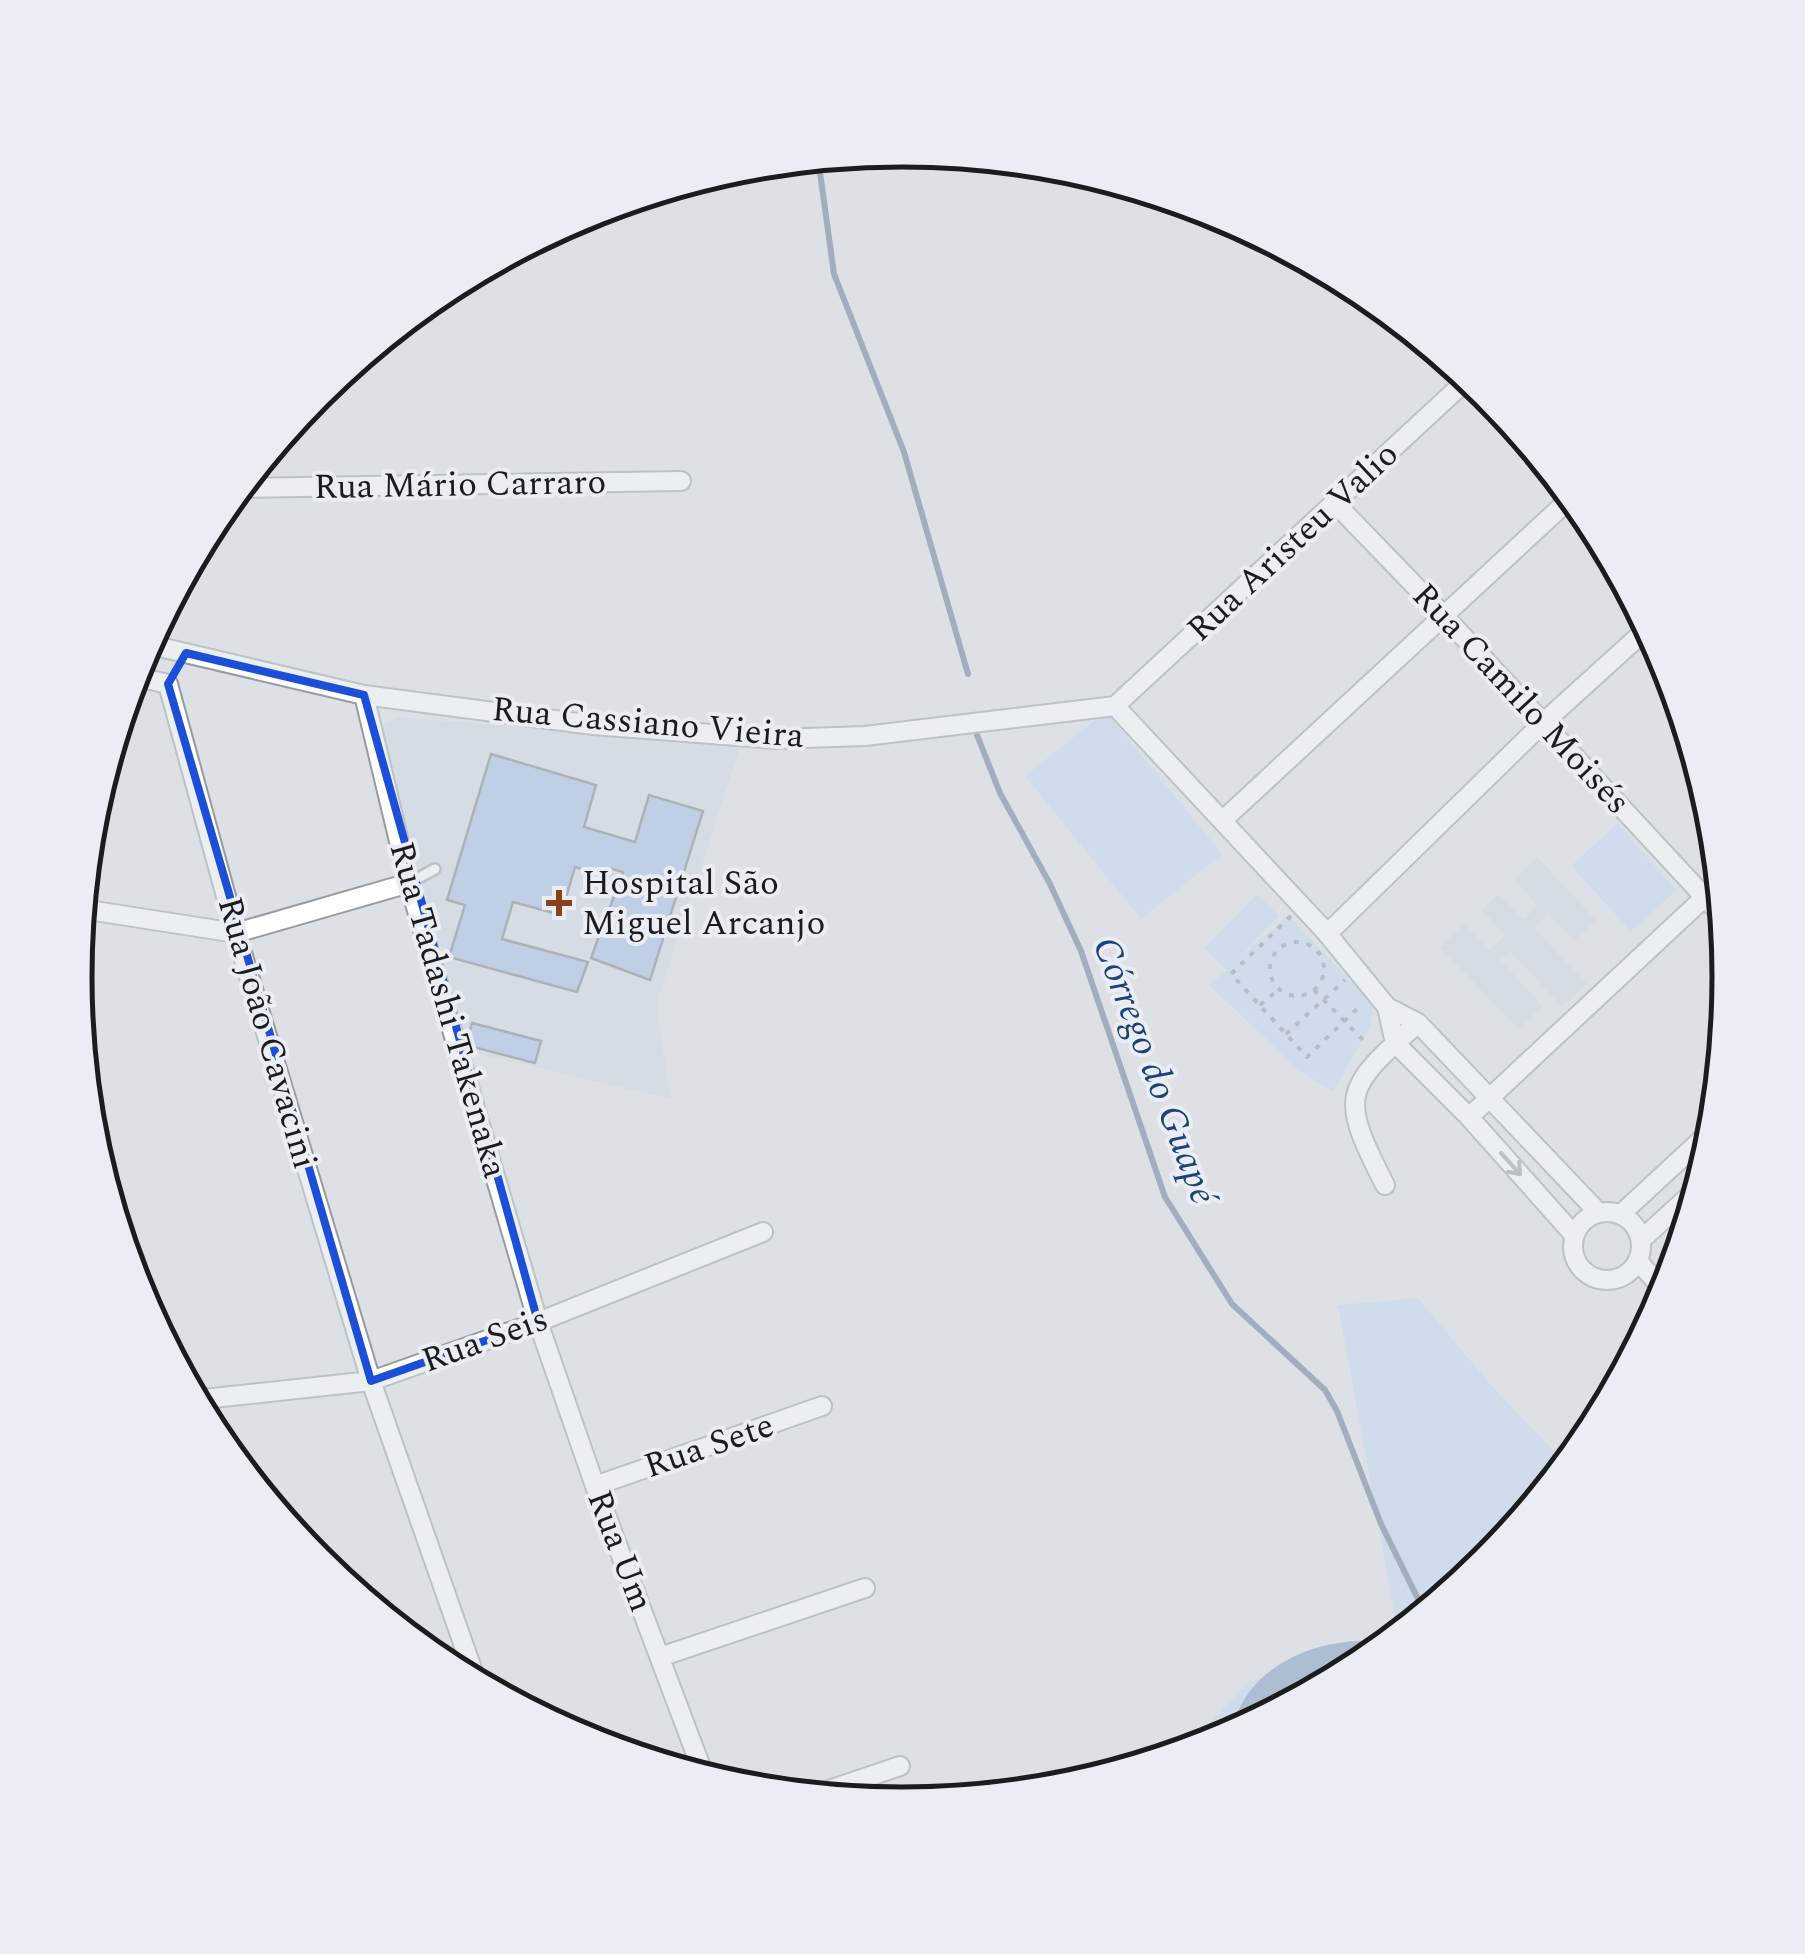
<svg xmlns="http://www.w3.org/2000/svg" width="1805" height="1954" font-family="Spectral,serif">
	<rect width="100%" height="100%" fill="#dde1e6"/>
	<!-- built -->
	<path fill="#cdd5e0" d="M 400,717 L 741,745 L 656,1006 L 671,1099 L 471,1052 L 383,747 L 383,725 Z
		M 1537,857 L 1596,920 L 1574,941 L 1549,914 L 1534,928 L 1587,984 L 1562,1007 L 1510,951 L 1500,960 L 1543,1006 L 1518,1029 L 1440,947 L 1464,924 L 1489,950 L 1505,935 L 1482,910 L 1499,894 L 1523,919 L 1538,906 L 1514,879 Z"/>
	<!-- green -->
	<path fill="#c2d5f1" d="M 1106,711 L 1222,854 L 1141,919 L 1025,776 Z
		M 1617,824 L 1677,890 L 1631,931 L 1571,866 Z
		M 1257,894 L 1279,916 L 1237,960 L 1288,915 L 1373,1005 L 1370,1028 L 1333,1091 L 1300,1071 L 1209,985 L 1226,970 L 1204,948 Z
		M 1418,1298 L 1489,1383 L 1567,1465 L 1487,1563 L 1362,1665 L 1219,1742 L 1179,1754 L 1248,1683 L 1397,1627 L 1338,1305 Z"/>
	<g fill="none" stroke-linecap="round" stroke-linejoin="round">
		<!-- stream -->
		<path stroke="#5b6f8c" stroke-width="6" d="M 818,158 L 834,274 L 904,452 L 968,674
			M 977,735 L 1000,793 L 1050,884 L 1081,951 L 1165,1197 L 1232,1304 L 1325,1390 L 1337,1411 L 1381,1524 L 1425,1613"/>
		<!-- river -->
		<path stroke="#7692bb" stroke-width="35" d="M 1251,1725 C 1270,1676 1322,1658 1370,1658"/>
	</g>
	<!-- building -->
	<path fill="#9bb9e4" stroke="#75787d" stroke-width="2.5" d="M 491,754 L 596,785 L 584,827 L 635,842 L 649,795 L 703,811 L 650,980 L 591,958 L 623,872 L 609,868 L 606,876 L 575,867 L 561,915 L 513,902 L 502,939 L 588,962 L 577,992 L 449,957 L 465,905 L 447,900 Z
		M 472,1023 L 541,1041 L 535,1063 L 466,1045 Z"/>
	<g fill="none" stroke-linecap="round" stroke-linejoin="round">
		<!-- lane casing -->
		<g stroke="#979ba0" stroke-width="14">
			<path id="lane" d="M 409,883 L 435,869"/>
		</g>
		<!-- street casing -->
		<g stroke="#979ba0" stroke-width="22">
			<path id="street" d="M 238,488 L 681,481
				M 1336,504 L 1445,617 L 1724,918
				M 147,644 L 364,695 L 593,725 L 777,739 L 865,736 L 1115,706
				M 133,676 L 168,684
				M 168,684 L 236,933 L 371,1381 L 477,1683
				M 364,695 L 409,883 L 538,1322 L 595,1486 L 705,1778
				M 1115,706 L 1325,931 L 1387,1007 L 1418,1023 L 1598,1212
				M 1115,706 L 1470,377
				M 1223,820 L 1573,496
				M 82,909 L 236,933 L 409,883
				M 1327,934 L 1543,723 L 1649,627
				M 1387,1007 L 1395,1043 L 1469,1117 L 1574,1235
				M 1469,1117 L 1721,882
				M 1385,1185 C 1339,1095 1343,1089 1418,1023
				M1573 1246a34 34 0 1 1 68 0a34 34 0 1 1-68 0Z
				M 1621,1214 L 1715,1127
				M 1641,1240 L 1700,1186
				M 1638,1261 L 1667,1294
				M 195,1400 L 371,1381 L 538,1322 L 763,1232
				M 595,1486 L 822,1406
				M 660,1657 L 865,1588
				M 811,1796 L 900,1766"/>
		</g>
		<!-- path -->
		<path stroke="#8d9093" stroke-width="4" stroke-dasharray="5 8" stroke-linecap="butt" d="M 1291,916 L 1231,974 L 1307,1057 L 1361,1005
			M1270 969a27 27 0 1 1 54 0a27 27 0 1 1-54 0Z
			M 1314,990 L 1367,1044
			M 1260,1005 L 1279,989
			M 1286,1034 L 1345,980"/>
		<!-- lane -->
		<use href="#lane" stroke="#fff" stroke-width="9"/>
		<!-- street -->
		<use href="#street" stroke="#fff" stroke-width="18"/>
	</g>
	<!-- one-way arrows -->
	<defs><path id="oneway-shaft" d="M-6 0H5M1.5-3L5.5 0L1.5 3" fill="none" stroke-width="1.6" stroke-linecap="round" stroke-linejoin="round" transform="scale(2.5)"/></defs>
	<use stroke="#98999a" href="#oneway-shaft" transform="translate(1511 1164) rotate(48)"/>
	<!-- marked area -->
	<path d="M0 0H1805V1954H0ZM 186,653 L 364,695 L 538,1322 L 371,1381 L 168,684 Z" fill="#dde1e6" fill-opacity=".55" fill-rule="evenodd"/>
	<path fill="none" stroke="#1d4ed8" stroke-width="8" stroke-linejoin="round" d="M 186,653 L 364,695 L 538,1322 L 371,1381 L 168,684 Z"/>
	<!-- markers -->
	<path fill="#87421a" stroke="#eaeef4" stroke-width="4" d="M554 888h10v10h10v10h-10v10h-10v-10h-10v-10h10z"/>
	<g text-anchor="middle" dominant-baseline="central" stroke-width="8" stroke-linejoin="round" paint-order="stroke">
		<!-- street labels -->
		<g font-size="35" fill="#1b1c1e" stroke="#eaeef4">
			<text transform="translate(460 485) rotate(-1)">Rua Mário Carraro</text>
			<text transform="translate(1293 542) rotate(-43)">Rua Aristeu Valio</text>
			<text transform="translate(1521 699) rotate(47)">Rua Camilo Moisés</text>
			<text transform="translate(648 723) rotate(5)">Rua Cassiano Vieira</text>
			<text transform="translate(448 1010) rotate(74)">Rua Tadashi Takenaka</text>
			<text transform="translate(267 1033) rotate(74)">Rua João Cavacini</text>
			<text transform="translate(485 1340) rotate(-20)">Rua Seis</text>
			<text transform="translate(709 1446) rotate(-19)">Rua Sete</text>
			<text transform="translate(620 1551) rotate(69)">Rua Um</text>
		</g>
		<!-- poi labels -->
		<g font-size="35" fill="#1b1c1e" stroke="#eaeef4" text-anchor="start">
			<text x="582" y="883">Hospital São<tspan x="582" dy="40">Miguel Arcanjo</tspan></text>
		</g>
		<!-- water labels -->
		<g font-size="38" font-style="italic" fill="#1d4277" stroke="#eaeef4">
			<text transform="translate(1154 1071) rotate(69)">Córrego do Guapé</text>
		</g>
	</g>
	<!-- crop -->
	<path d="M0 0H1805V1954H0ZM92 977a810 810 0 1 1 1620 0a810 810 0 1 1-1620 0Z" fill="#eaeef4" fill-rule="evenodd"/>
	<path fill="none" stroke="#1b1c1e" stroke-width="5" d="M92 977a810 810 0 1 1 1620 0a810 810 0 1 1-1620 0Z"/>
</svg>
